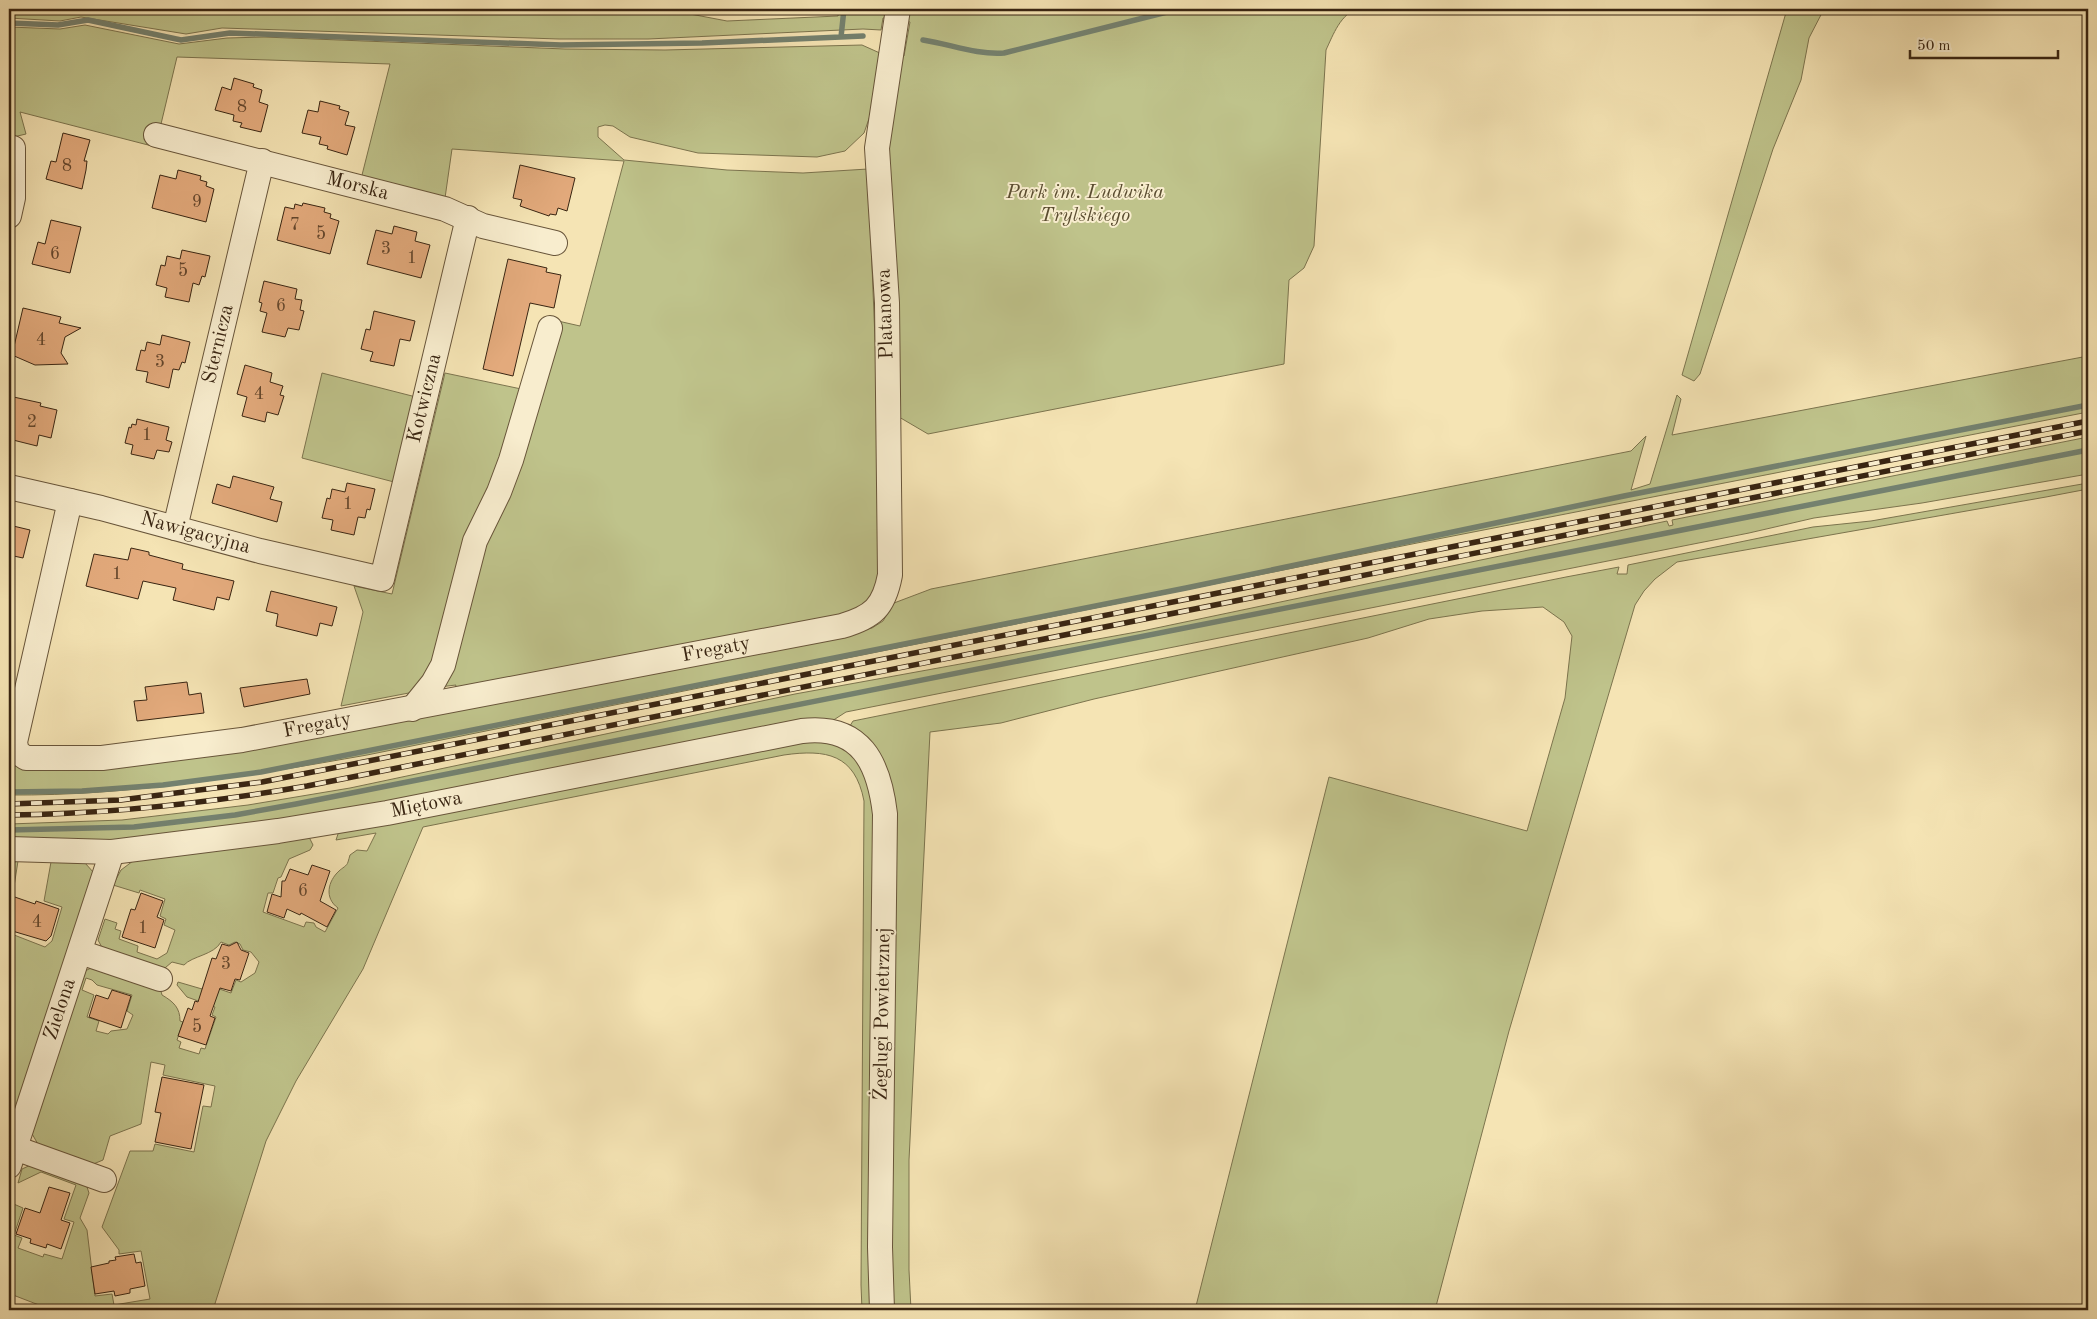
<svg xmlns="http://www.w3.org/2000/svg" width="2097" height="1319" font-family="'Old Standard TT',serif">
	<rect width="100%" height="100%" fill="#f5e4b4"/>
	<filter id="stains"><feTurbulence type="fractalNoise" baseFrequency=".004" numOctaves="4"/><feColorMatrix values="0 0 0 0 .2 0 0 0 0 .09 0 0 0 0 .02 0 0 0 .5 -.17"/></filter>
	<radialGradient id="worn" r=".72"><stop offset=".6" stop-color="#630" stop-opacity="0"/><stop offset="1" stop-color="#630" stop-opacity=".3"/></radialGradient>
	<!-- green -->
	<path fill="#bfc38b" stroke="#7c744e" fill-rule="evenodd" d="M 9,9 L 664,9 L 727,21 L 838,16 L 839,9 L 890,9 L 888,18 L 883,18 L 881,30 L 863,29 L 648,39 L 559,39 L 222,28 L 186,34 L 81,17 L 60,21 L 9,18 Z
		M 906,9 L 1358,9 C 1341,13 1333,35 1326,50 L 1314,246 L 1304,268 L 1289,280 L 1284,364 L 928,434 L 899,417 L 885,179 L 897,56 L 904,56 L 910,22 L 904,20 Z
		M 1787,9 L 1824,9 L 1809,38 L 1801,80 L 1773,149 L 1700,374 L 1694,381 L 1682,375 Z
		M 85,25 L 179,44 L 227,38 L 264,37 L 565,49 L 665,50 L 862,45 L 882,54 L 878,93 L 864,133 L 845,151 L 817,157 L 698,153 L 630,137 L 613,126 L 605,125 L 598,127 L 598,137 L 624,160 L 727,170 L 803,173 L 868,169 L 878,412 L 881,568 C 877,587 871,600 855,612 L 453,693 L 456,685 L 439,687 L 558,321 L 580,326 L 624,161 L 452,149 L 445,198 L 361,179 L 390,64 L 177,57 L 161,124 L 152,146 L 20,112 L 26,134 L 9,138 L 9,27 L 60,29 Z
		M 2088,356 L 2088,412 L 1417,543 L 367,755 C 248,776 130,796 9,795 L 9,780 L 14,780 L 14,764 L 27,770 L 71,769 L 834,637 L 872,628 L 883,621 L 894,603 L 931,589 L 1631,451 L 1646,436 L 1631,490 L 1650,484 L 1677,395 L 1681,399 L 1672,435 Z
		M 322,373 L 416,397 L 394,482 L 302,458 Z
		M 445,373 L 526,390 L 446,635 L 414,692 L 341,706 L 363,612 L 354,586 L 392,594 Z
		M 2088,437 L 2088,474 L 1922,503 L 1814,518 L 1749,533 L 846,712 L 832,721 L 816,719 L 776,724 L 346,812 L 102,842 L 9,839 L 9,824 L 122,820 L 248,805 L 350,788 L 795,694 L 1142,631 L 1667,521 L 1669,526 L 1673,525 L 1672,520 Z
		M 2088,483 L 2088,489 L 2046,497 L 1677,562 L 1655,579 L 1644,591 L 1635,605 L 1509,1031 L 1435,1310 L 1195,1310 L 1329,777 L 1527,831 L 1565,698 L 1572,636 L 1564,622 L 1543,607 L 1482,611 L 1429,619 L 1368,638 L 1094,699 L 1001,723 L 930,732 L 909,1160 L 909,1270 L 911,1310 L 890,1310 L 893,805 L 848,729 L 853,721 L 1566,577 L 1619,567 L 1617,574 L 1627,574 L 1628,565 L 1813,527 L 1871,521 Z
		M 827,741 C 863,756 862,767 875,800 L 876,1310 L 862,1310 L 861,1285 L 864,801 C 855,754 826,749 784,755 L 423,827 L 363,969 L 296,1081 L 266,1141 L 213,1310 L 52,1310 L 13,1295 L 9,1300 L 9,1202 L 23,1208 L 14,1235 L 22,1238 L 18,1248 L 43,1257 L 44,1254 L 62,1259 L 74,1222 L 64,1219 L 76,1185 L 41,1172 L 18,1183 L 22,1169 L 33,1164 L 86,1184 L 89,1193 L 80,1218 L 87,1230 L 95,1296 L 112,1294 L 114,1305 L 150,1299 L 141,1251 L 119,1254 L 119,1250 L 102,1227 L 130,1151 L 153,1151 L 155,1144 L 194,1152 L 203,1106 L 211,1107 L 215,1086 L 163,1075 L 165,1065 L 151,1062 L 141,1124 L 110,1136 L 103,1160 L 91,1165 L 39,1146 L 31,1132 L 83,972 L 101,963 L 159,984 L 162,995 C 174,1002 180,1008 180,1021 L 183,1022 L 177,1040 L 181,1042 L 179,1048 L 199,1054 L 201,1048 L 205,1049 L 216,1017 L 212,1015 L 215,1007 L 187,997 L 177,985 L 178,982 L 202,989 L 205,984 L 231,993 L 236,980 L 241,982 L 255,973 L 259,962 L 251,952 L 243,950 L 240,944 L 235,942 L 229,945 L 221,942 C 214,955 192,956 184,965 L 172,962 L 159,973 L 106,955 L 98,940 L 105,919 L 117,923 L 115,929 L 121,931 L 119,939 L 138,946 L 137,952 L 157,959 L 167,953 L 175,930 L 164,925 L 166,919 L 160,916 L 165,899 L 140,890 L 139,893 L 113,885 L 121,870 L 133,861 L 308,835 L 313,845 L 310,850 L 289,859 L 281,877 L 278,878 L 273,893 L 268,893 L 263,912 L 304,927 L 306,922 L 314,923 L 316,927 L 325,932 L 338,908 C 324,898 328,881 339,871 C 342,868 347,866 348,862 C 349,860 349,857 350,855 L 357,850 L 367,851 L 376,833 L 336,840 L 339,831 L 777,744 ZM 86,978 L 92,980 L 97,985 L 132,995 L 127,1011 L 133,1015 L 127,1029 L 111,1031 L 108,1034 L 96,1031 L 99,1021 L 87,1017 L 94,995 L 82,990 Z
		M 18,861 L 13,893 L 9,892 L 9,864 Z
		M 51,862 L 85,863 L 94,873 L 16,1119 L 10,1117 L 12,1110 L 9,1108 L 9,933 L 45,947 L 52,941 L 62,907 L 44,901 Z"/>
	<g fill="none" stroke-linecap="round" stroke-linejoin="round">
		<!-- stream -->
		<path stroke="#74816f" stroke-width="5.5" d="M 9,23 L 58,25 L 88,20 L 181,40 L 230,33 L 561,45 L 702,43 L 863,36
			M 841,37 L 844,9
			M 923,40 C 950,44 976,55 1004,53 L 1179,9
			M 9,792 L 82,791 L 163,785 L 261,772 L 1186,588 L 1624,496 L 2088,405
			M 9,830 L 134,827 L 235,815 L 296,804 C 894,687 1490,566 2088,450"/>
	</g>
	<!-- building -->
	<path fill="#e3aa7c" stroke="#392512" d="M 234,78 L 254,84 L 253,87 L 262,90 L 259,102 L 268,105 L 261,132 L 240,127 L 242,123 L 233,121 L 234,115 L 215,110 L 222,87 L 231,90 Z
		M 320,101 L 340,106 L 339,109 L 349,112 L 345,125 L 355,127 L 347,155 L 327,149 L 328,146 L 319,144 L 321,137 L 302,133 L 308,110 L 318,112 Z
		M 63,133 L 90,140 L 84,161 L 87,161 L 86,170 L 82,189 L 46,179 L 51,161 L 56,162 Z
		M 520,165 L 575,178 L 567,211 L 558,208 L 556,215 L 550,214 L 549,216 L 520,206 L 522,200 L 513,198 Z
		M 178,170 L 201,176 L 200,180 L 207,182 L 206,186 L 214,189 L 206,222 L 152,208 L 160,175 L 176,179 Z
		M 303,203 L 325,208 L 324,212 L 331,214 L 330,218 L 339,221 L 330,254 L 277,240 L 285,207 L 294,209 L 295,204 L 302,206 Z
		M 51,220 L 81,227 L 70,273 L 32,264 L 38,242 L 45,244 Z
		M 394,226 L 417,232 L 415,241 L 430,245 L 421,278 L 367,264 L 376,230 L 392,234 Z
		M 182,250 L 210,256 L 205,277 L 202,276 L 199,285 L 193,283 L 189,302 L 165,297 L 167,288 L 156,285 L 161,265 L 165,266 L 167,256 L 180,259 Z
		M 508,259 L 547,268 L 546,272 L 561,275 L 554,308 L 530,303 L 513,376 L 483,369 Z
		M 264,281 L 297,289 L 295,299 L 302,300 L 300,310 L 304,311 L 299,330 L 288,328 L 285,337 L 262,332 L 267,313 L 260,311 L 262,303 L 259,302 Z
		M 23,308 L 61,317 L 59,323 L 81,328 L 65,337 L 61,353 L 68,364 L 35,365 L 12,355 Z
		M 374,311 L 415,321 L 410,341 L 400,339 L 394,366 L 370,361 L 373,352 L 361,349 L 366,329 L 370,330 Z
		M 162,335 L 190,342 L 185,363 L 182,362 L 179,370 L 173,369 L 169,388 L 146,382 L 148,372 L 136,370 L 141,350 L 145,351 L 147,342 L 160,345 Z
		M 245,365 L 272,373 L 270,382 L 283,386 L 280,395 L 284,396 L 278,415 L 267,412 L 265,422 L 242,416 L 247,397 L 237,394 Z
		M 9,396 L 41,403 L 40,406 L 57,410 L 51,438 L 39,435 L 37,446 L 9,439 Z
		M 137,419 L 169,427 L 166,440 L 172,442 L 169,452 L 157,450 L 154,459 L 131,454 L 133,445 L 125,443 L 129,427 L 131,428 L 132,424 L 136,425 Z
		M 233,476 L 274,487 L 270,499 L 282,502 L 277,522 L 212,503 L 217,484 L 230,488 Z
		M 347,483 L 375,489 L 370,510 L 367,509 L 365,518 L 358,517 L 354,535 L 331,530 L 333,520 L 322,518 L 327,498 L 330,499 L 332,489 L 345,492 Z
		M 9,525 L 30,530 L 23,558 L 9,555 Z
		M 131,548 L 149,552 L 149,555 L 183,564 L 182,569 L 234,581 L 229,600 L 217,597 L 214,610 L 173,600 L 176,588 L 143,581 L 138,599 L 86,586 L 94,554 L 128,560 Z
		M 271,591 L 337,607 L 332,626 L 320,623 L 317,636 L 276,626 L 278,614 L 266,611 Z
		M 307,679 L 310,694 L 244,707 L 240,688 Z
		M 187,682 L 189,695 L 201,693 L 204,713 L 137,721 L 134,701 L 147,700 L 145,687 Z
		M 312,865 L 330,871 L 320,901 L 336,910 L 327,927 L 301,913 L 300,915 L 287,909 L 284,918 L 267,912 L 272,894 L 281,897 L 282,881 L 285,881 L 290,869 L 308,875 Z
		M 141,893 L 163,901 L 157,917 L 164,920 L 155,948 L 122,937 L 131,909 L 135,910 Z
		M 9,895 L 35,904 L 36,901 L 59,909 L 51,936 L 46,941 L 9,930 Z
		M 237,942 L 241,950 L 249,953 L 240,980 L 235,979 L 231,991 L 220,988 L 210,1016 L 215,1018 L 206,1045 L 178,1036 L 188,1008 L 192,1010 L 195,1001 L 198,1002 L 212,958 L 216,959 L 222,944 L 229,946 Z
		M 112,990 L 131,996 L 121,1028 L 89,1017 L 96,995 L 108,999 Z
		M 162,1077 L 204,1085 L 191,1149 L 155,1142 L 161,1113 L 155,1112 Z
		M 49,1187 L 70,1193 L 61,1220 L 70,1223 L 61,1249 L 47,1244 L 46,1248 L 30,1243 L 31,1239 L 16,1234 L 25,1208 L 40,1213 Z
		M 134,1254 L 136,1263 L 141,1262 L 145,1286 L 130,1289 L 130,1293 L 115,1296 L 114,1291 L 95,1294 L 91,1267 L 109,1263 L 109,1261 L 116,1260 L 115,1257 Z"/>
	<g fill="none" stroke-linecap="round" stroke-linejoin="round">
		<!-- minor casing -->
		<g stroke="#68553a" stroke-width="26">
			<g id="minor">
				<path id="s1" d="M 156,135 L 445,209 L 483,226 L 555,243"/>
				<path d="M 9,216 L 13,198 L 13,148"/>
				<path id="s2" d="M 9,487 L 101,508 L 260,551 L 382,579 L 468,218"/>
				<path id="s3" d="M 70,501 L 15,742 L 17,752 L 26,758 L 102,758 L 242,740 L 842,626 C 873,617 884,607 890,575 L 887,303 L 877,148 L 898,9"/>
				<path id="s4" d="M 175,528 L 262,161"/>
				<path d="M 412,709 L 433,683 L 443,665 L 475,541 L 499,492 L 511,460 L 550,328"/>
				<path id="s5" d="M 9,849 L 112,852 L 278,831 L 387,813 L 802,731 C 861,724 879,763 885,814 L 880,1247 L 882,1310"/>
				<path d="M 80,952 L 160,979"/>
				<path d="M 15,1148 L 104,1180"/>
				<path id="s6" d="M 9,1166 L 112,852"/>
			</g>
		</g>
		<!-- minor -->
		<use href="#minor" stroke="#f8edce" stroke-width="24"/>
		<!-- rail casing -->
		<g stroke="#392512" stroke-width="5.5">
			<path id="rail" d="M 9,804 L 121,800 L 262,782 L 2088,421
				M 9,815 C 110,814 208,803 307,786 L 2088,431"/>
		</g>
		<!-- rail -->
		<use href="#rail" stroke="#f8edce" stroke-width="4" stroke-dasharray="11" stroke-linecap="butt"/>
	</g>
	<g text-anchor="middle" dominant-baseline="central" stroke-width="4" stroke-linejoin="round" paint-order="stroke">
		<!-- number labels -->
		<g font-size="18" fill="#64462c">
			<text x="242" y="107">8</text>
			<text x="67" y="166">8</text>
			<text x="197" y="202">9</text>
			<text x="295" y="225">7</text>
			<text x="321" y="234">5</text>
			<text x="386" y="249">3</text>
			<text x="55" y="254">6</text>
			<text x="412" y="258">1</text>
			<text x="183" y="271">5</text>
			<text x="281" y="306">6</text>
			<text x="41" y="340">4</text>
			<text x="160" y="362">3</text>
			<text x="259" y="394">4</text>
			<text x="32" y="422">2</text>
			<text x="147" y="435">1</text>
			<text x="348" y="504">1</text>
			<text x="117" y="574">1</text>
			<text x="303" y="891">6</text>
			<text x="37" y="922">4</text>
			<text x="143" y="928">1</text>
			<text x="226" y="964">3</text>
			<text x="197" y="1027">5</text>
		</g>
		<!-- street labels -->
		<g font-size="20" fill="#392512" stroke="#f8edce">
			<text stroke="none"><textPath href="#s1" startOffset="208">Morska</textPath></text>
			<text transform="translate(886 314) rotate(-92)">Platanowa</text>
			<text stroke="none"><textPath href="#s4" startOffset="189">Sternicza</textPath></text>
			<text stroke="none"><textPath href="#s2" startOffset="570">Kotwiczna</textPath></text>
			<text stroke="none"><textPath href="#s2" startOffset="192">Nawigacyjna</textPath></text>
			<text stroke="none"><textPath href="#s3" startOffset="968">Fregaty</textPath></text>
			<text stroke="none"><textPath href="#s3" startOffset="562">Fregaty</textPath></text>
			<text stroke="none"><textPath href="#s5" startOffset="421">Miętowa</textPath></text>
			<text stroke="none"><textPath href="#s6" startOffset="165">Zielona</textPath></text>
			<text transform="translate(883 1014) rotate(-89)">Żeglugi Powietrznej</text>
		</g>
		<!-- park labels -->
		<g font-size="20" font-style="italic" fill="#5a4c30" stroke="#f8edce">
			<text x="1085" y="193">Park im. Ludwika<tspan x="1085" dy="23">Trylskiego</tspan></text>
		</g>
	</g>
	<!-- margin -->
	<rect width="2097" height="1319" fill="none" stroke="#f5e4b4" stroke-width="30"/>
	<rect x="10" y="10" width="2077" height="1299" fill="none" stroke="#392512" stroke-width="2.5"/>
	<rect x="15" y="15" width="2067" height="1289" fill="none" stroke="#392512"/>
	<!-- scale -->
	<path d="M1910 50v8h148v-8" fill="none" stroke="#392512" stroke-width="2.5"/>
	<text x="1917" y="50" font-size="15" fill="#392512" stroke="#f8edce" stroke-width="4" paint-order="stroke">50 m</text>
	<rect width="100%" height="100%" filter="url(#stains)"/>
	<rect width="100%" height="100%" fill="url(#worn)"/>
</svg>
